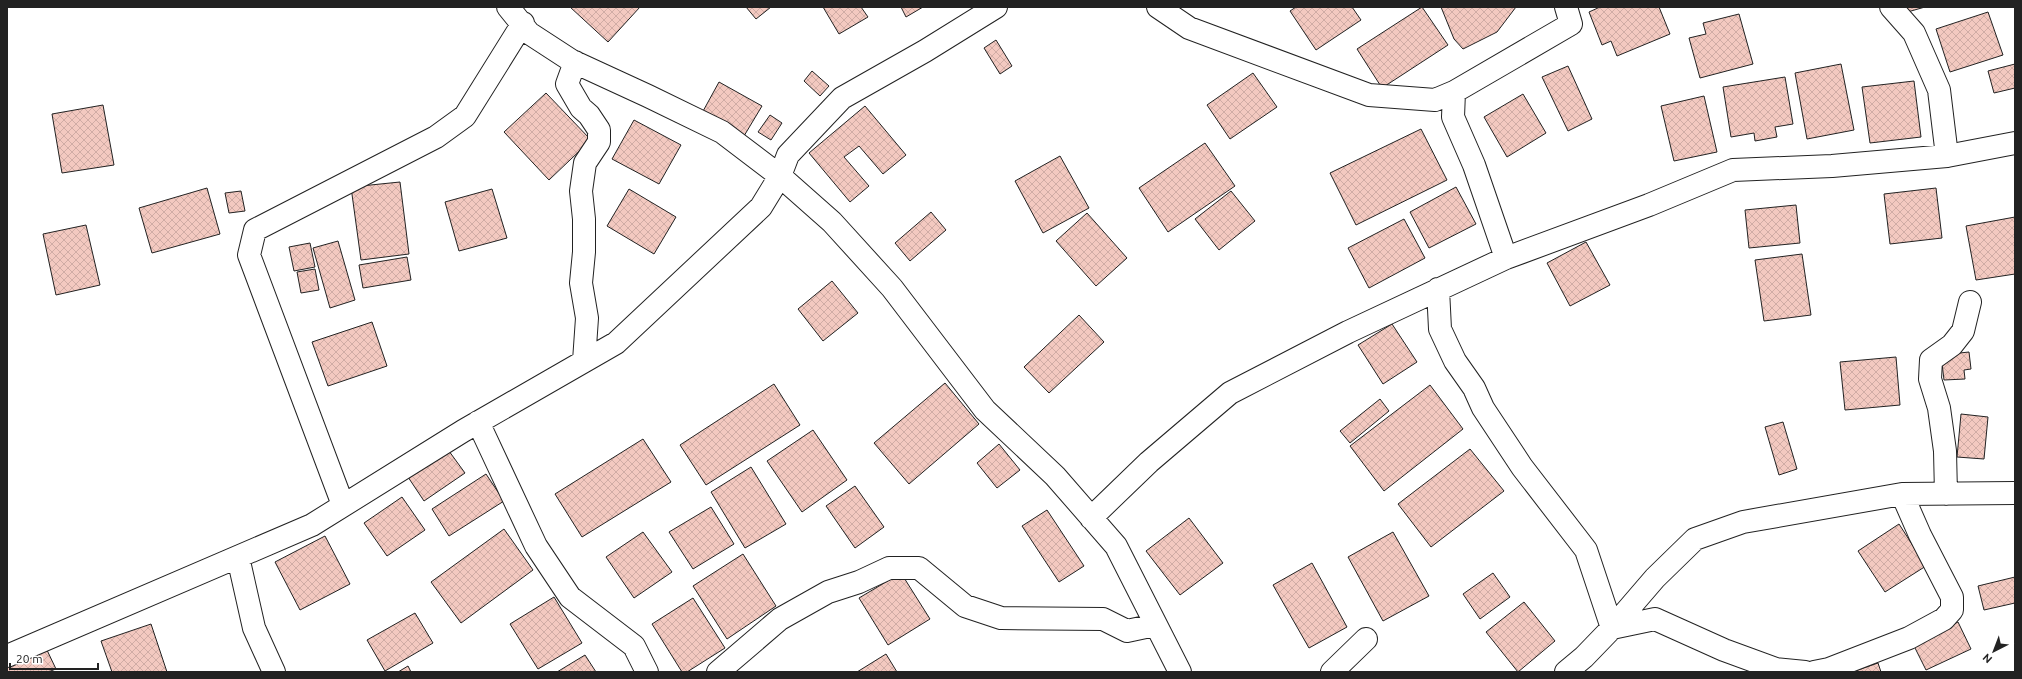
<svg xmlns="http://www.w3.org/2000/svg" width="2022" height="679" font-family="Ubuntu,sans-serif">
	<defs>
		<pattern id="building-cross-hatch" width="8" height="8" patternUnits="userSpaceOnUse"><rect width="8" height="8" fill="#f3c9c0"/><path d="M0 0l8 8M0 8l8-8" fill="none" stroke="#d0aca5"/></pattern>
	</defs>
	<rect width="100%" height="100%" fill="#fff"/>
	<!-- building -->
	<path fill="url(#building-cross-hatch)" stroke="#222" d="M 570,7 L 640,7 L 608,42 Z
		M 746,7 L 771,7 L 756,19 Z
		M 823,7 L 861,7 L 868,17 L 839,34 Z
		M 901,7 L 923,7 L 906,17 Z
		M 1296,7 L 1352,7 L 1361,20 L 1316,50 L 1290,11 Z
		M 1422,7 L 1448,45 L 1382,88 L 1357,49 Z
		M 1441,7 L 1516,7 L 1497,32 L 1463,49 L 1454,39 Z
		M 1600,7 L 1659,7 L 1670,34 L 1617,56 L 1611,41 L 1602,45 L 1589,12 Z
		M 1902,7 L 1925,7 L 1904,13 Z
		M 1988,12 L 2003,55 L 1950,72 L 1936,29 Z
		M 1739,14 L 1753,64 L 1700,78 L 1689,38 L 1706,34 L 1703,23 Z
		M 996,40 L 1012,66 L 1000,74 L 984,48 Z
		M 1841,64 L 1854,130 L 1807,139 L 1795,73 Z
		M 2015,64 L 2015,88 L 1994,93 L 1988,71 Z
		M 1568,66 L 1592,119 L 1568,131 L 1542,77 Z
		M 812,71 L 829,86 L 820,96 L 804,81 Z
		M 1253,73 L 1277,107 L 1230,139 L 1207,105 Z
		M 1785,77 L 1793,124 L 1775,127 L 1777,137 L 1755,141 L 1754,133 L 1731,137 L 1723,87 Z
		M 1914,81 L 1921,137 L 1870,143 L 1862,87 Z
		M 719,82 L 762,106 L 744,136 L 702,113 Z
		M 546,93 L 591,140 L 549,180 L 504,132 Z
		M 1523,94 L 1546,133 L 1507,157 L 1484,117 Z
		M 1704,96 L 1717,152 L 1674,161 L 1661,106 Z
		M 103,105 L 114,165 L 62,173 L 52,114 Z
		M 865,106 L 906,155 L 883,174 L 859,146 L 844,157 L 869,186 L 850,202 L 809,153 Z
		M 770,115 L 782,123 L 771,140 L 758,132 Z
		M 634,120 L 681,145 L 659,184 L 612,159 Z
		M 1421,129 L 1447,180 L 1356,225 L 1330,173 Z
		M 1205,143 L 1235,186 L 1168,232 L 1139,188 Z
		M 1060,156 L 1089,208 L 1043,233 L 1015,181 Z
		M 400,182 L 409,254 L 361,260 L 351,187 Z
		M 1456,187 L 1476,224 L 1429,248 L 1410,212 Z
		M 207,188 L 220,234 L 152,253 L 139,208 Z
		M 1936,188 L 1942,238 L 1890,244 L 1884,194 Z
		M 492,189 L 507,238 L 459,251 L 445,202 Z
		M 629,189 L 676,217 L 654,254 L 607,226 Z
		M 241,191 L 245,211 L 229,213 L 225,193 Z
		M 1231,191 L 1255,221 L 1219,250 L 1195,219 Z
		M 1796,205 L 1800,243 L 1749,248 L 1745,210 Z
		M 931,212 L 946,230 L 910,261 L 895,243 Z
		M 1087,213 L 1127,258 L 1096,286 L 1056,241 Z
		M 2015,217 L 2015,274 L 1976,280 L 1966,226 Z
		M 1404,219 L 1425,258 L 1369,288 L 1348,248 Z
		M 86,225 L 100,285 L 56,295 L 43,234 Z
		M 338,241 L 355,300 L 330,308 L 313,248 Z
		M 1586,242 L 1610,285 L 1570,306 L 1547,263 Z
		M 310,243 L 315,267 L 294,271 L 289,247 Z
		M 1802,254 L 1811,315 L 1764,321 L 1755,260 Z
		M 407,257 L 411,280 L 363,288 L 359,265 Z
		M 315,269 L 319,290 L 301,293 L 297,272 Z
		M 832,281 L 858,313 L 823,341 L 798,309 Z
		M 1079,315 L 1104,342 L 1049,393 L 1024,367 Z
		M 372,322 L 387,366 L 328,386 L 312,342 Z
		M 1392,324 L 1417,362 L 1383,384 L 1358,345 Z
		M 1969,352 L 1971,369 L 1964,370 L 1965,379 L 1944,380 L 1941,355 Z
		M 1896,357 L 1900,405 L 1845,410 L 1840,362 Z
		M 945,383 L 979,424 L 909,484 L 874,443 Z
		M 774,384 L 800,425 L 706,485 L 680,445 Z
		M 1430,385 L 1463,429 L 1384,491 L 1350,446 Z
		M 1380,399 L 1389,411 L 1350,443 L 1340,431 Z
		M 1961,414 L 1988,417 L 1984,459 L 1957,457 Z
		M 1783,422 L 1797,469 L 1779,475 L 1765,427 Z
		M 813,430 L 847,480 L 802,512 L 767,461 Z
		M 643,439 L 671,482 L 582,537 L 555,494 Z
		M 999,444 L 1020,470 L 997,488 L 977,463 Z
		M 446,447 L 465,473 L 424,501 L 406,474 Z
		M 1470,449 L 1504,491 L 1431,547 L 1398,504 Z
		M 751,467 L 786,524 L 745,548 L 711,492 Z
		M 486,474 L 504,501 L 449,536 L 432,509 Z
		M 855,486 L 884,527 L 855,548 L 826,506 Z
		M 402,497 L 425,530 L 387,556 L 364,523 Z
		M 711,507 L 734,544 L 693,569 L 669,532 Z
		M 1047,510 L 1084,566 L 1059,582 L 1022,526 Z
		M 1189,518 L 1223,563 L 1180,595 L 1146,551 Z
		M 1899,524 L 1926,566 L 1885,592 L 1858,551 Z
		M 504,529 L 533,570 L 461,623 L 431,582 Z
		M 643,532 L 672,572 L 634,598 L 606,557 Z
		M 1393,532 L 1429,596 L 1383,621 L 1348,557 Z
		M 325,536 L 350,584 L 300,610 L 275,562 Z
		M 743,554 L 776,606 L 727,639 L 693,586 Z
		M 1312,563 L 1347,627 L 1309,648 L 1273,585 Z
		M 901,573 L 930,619 L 888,645 L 859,598 Z
		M 1493,573 L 1510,597 L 1480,619 L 1463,594 Z
		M 2015,577 L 2015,603 L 1984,610 L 1978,586 Z
		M 554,597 L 582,643 L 538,669 L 510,624 Z
		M 693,598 L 725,648 L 687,672 L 682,672 L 652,624 Z
		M 1524,602 L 1555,641 L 1518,672 L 1486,632 Z
		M 415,613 L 433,643 L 385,671 L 367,640 Z
		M 1958,622 L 1971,649 L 1926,670 L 1913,644 Z
		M 151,624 L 167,672 L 112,672 L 101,641 Z
		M 46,648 L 56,669 L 48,672 L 7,672 L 7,666 Z
		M 886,654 L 897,672 L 857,672 Z
		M 585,655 L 596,672 L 557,672 Z
		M 1878,663 L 1881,672 L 1852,672 Z
		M 408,666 L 411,672 L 398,672 Z"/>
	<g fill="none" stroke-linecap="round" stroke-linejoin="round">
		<!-- minor casing -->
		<g stroke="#222" stroke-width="24">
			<path id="minor" d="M 508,7 L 529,33 L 572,61 L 648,96 L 722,132 L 780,176 L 832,222 L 892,288 L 985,410 L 1055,476 L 1116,546 L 1180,672
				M 1158,7 L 1189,28 L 1369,95 L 1435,100 L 1454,92
				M 1891,7 L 1914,33 L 1939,90 L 1947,156
				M 575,62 L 567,84 L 581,108 L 589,115 L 599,130 L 599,142 L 585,163 L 581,191 L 584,219 L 584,252 L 581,283 L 587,318 L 584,361
				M 1506,258 L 1649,205 L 1733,170 L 1832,166 L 1947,156 L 2015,143
				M 1438,289 L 1440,329 L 1455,361 L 1474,388 L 1483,408 L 1522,467 L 1586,550 L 1612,628 L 1655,619 L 1724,650 L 1776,669 L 1805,672
				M 478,422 L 536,546 L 570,597 L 634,646 L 647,672
				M 1946,494 L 1945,451 L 1939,408 L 1930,379 L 1931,360 L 1952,345 L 1963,331 L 1970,302
				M 343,505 L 249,255 L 255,230 L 436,137 L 465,116 L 523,23
				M 1091,518 L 1149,462 L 1230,393 L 1348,332 L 1506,258 L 1474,165 L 1453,117 L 1454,92 L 1571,24 L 1566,7
				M 238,557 L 254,628 L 274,672
				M 7,656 L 312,525 L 463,431 L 616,343 L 761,207 L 780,176 L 788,155 L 842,98 L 925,51 L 996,7
				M 718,672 L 780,619 L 828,592 L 859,582 L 889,568 L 919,568 L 965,606 L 1001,618 L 1103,619 L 1127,631 L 1155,625
				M 1332,672 L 1366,639
				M 1566,672 L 1584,657 L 1612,628 L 1655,578 L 1695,539 L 1743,522 L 1902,494 L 2015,493
				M 1814,672 L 1829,669 L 1909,638 L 1944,619 L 1952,610 L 1952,597 L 1920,535 L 1902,494"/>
		</g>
		<!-- minor -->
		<use href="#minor" stroke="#fff" stroke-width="22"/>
	</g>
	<!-- border -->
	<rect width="2022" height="679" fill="none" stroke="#222222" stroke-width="16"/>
	<!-- north arrow -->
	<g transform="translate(1994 651) rotate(222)" stroke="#ffffff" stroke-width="3" paint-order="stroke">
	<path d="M0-3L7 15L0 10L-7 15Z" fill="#222222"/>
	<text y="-6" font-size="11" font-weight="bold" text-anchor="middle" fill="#222222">N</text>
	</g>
	<!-- scale -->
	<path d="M10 663v6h88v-6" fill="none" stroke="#222222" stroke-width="2"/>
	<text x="16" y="663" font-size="12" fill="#222222" stroke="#ffffff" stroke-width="3" paint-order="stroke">20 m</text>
</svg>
